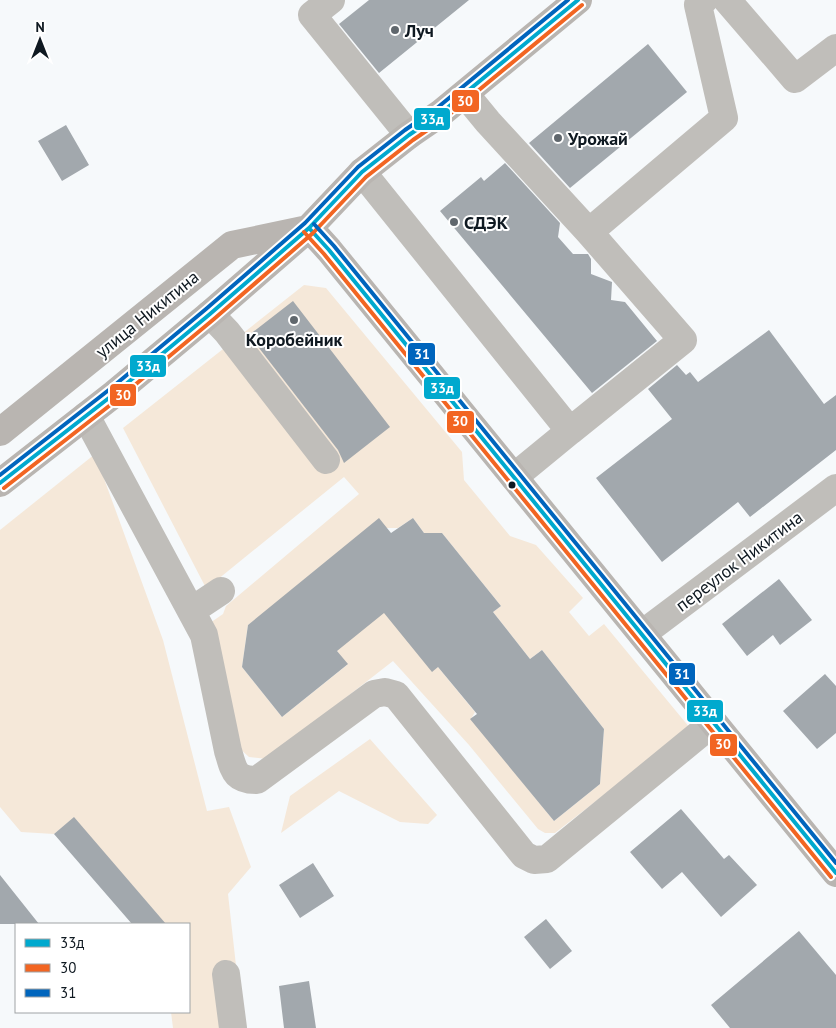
<svg xmlns="http://www.w3.org/2000/svg" width="836" height="1028" font-family="'PT Sans',sans-serif">
	<rect width="100%" height="100%" fill="#f6f9fb"/>
	<!-- green -->
	<path fill="#f5e8d9" fill-rule="evenodd" d="M 304,285 L 326,288 L 462,452 L 464,480 L 510,536 L 536,545 L 583,598 L 569,612 L 589,636 L 604,624 L 690,728 L 555,833 L 545,833 L 538,829 L 469,745 L 393,661 L 267,759 L 249,757 L 238,747 L 207,625 L 223,614 L 226,606 L 359,494 L 344,477 L 217,580 L 207,590 L 123,428 ZM 413,518 L 424,533 L 442,533 L 501,606 L 493,612 L 530,659 L 542,650 L 604,729 L 600,784 L 554,821 L 471,719 L 475,712 L 438,667 L 373,599 L 337,651 L 347,665 L 282,717 L 242,667 L 248,625 L 387,528 L 398,528 Z
		M 95,454 L 163,640 L 207,811 L 229,807 L 251,867 L 228,894 L 243,1028 L 173,1028 L 171,1012 L 189,1012 L 189,924 L 159,924 L 157,914 L 74,818 L 54,834 L 21,832 L 0,807 L 0,530 Z
		M 370,739 L 437,815 L 428,824 L 400,822 L 339,791 L 281,833 L 290,796 Z"/>
	<!-- building -->
	<path fill="#a2a8ad" d="M 369,0 L 469,0 L 379,73 L 339,24 Z
		M 648,44 L 687,92 L 570,188 L 529,143 Z
		M 66,125 L 89,165 L 62,181 L 38,141 Z
		M 505,163 L 560,223 L 558,237 L 573,254 L 588,254 L 591,259 L 591,274 L 612,282 L 611,300 L 625,302 L 657,341 L 592,393 L 440,211 L 481,177 L 484,181 Z
		M 293,301 L 390,427 L 344,463 L 338,450 L 249,335 Z
		M 769,330 L 824,404 L 836,395 L 836,450 L 750,517 L 738,502 L 662,562 L 596,478 L 672,419 L 648,389 L 677,365 L 686,375 L 690,372 L 698,382 Z
		M 379,518 L 391,533 L 413,518 L 424,533 L 442,533 L 501,606 L 493,612 L 530,659 L 542,650 L 604,729 L 600,784 L 554,821 L 470,719 L 477,714 L 438,667 L 432,672 L 384,613 L 337,651 L 348,664 L 282,717 L 242,667 L 248,625 Z
		M 779,579 L 812,620 L 780,645 L 773,635 L 747,656 L 722,624 Z
		M 825,674 L 836,686 L 836,733 L 817,749 L 783,711 Z
		M 681,809 L 724,859 L 729,855 L 757,885 L 721,917 L 682,872 L 662,889 L 630,852 Z
		M 74,817 L 166,924 L 132,924 L 54,834 Z
		M 313,863 L 334,896 L 300,918 L 279,885 Z
		M 0,875 L 39,924 L 0,924 Z
		M 546,919 L 572,951 L 550,969 L 524,937 Z
		M 799,931 L 836,975 L 836,1028 L 730,1028 L 711,1005 Z
		M 309,981 L 316,1028 L 284,1028 L 279,986 Z"/>
	<g fill="none" stroke-linecap="round" stroke-linejoin="round">
		<!-- minor -->
		<path stroke="#c0beba" stroke-width="28" d="M 331,0 L 312,15 L 409,135
			M 727,0 L 795,79 L 836,48
			M 465,94 L 488,122 L 589,232 L 683,340 L 570,431
			M 362,172 L 570,431 L 514,477
			M 589,232 L 724,118 L 698,5 L 704,0
			M 210,314 L 227,332 L 326,460
			M 86,416 L 204,635 L 228,751 C 234,770 234,780 257,780 L 374,694 L 385,692 L 396,695 L 524,855 L 534,860 L 547,859 L 713,723
			M 191,611 L 221,591
			M 642,634 L 836,488
			M 226,974 L 233,1028"/>
		<!-- major -->
		<path stroke="#b9b5b1" stroke-width="28" d="M 309,228 L 329,250 L 836,873
			M 0,432 L 232,245 L 308,229
			M 0,483 L 114,394 L 210,314 L 309,228 L 362,172 L 409,135 L 441,113 L 578,0"/>
		<!-- bus-1 casing -->
		<g stroke="#fff" stroke-width="8">
			<path id="bus-1" d="M 309,228 L 329,250 L 836,873
				M 0,483 L 114,394 L 210,314 L 309,228 L 362,172 L 409,135 L 441,113 L 578,0"/>
		</g>
		<!-- bus-2 casing -->
		<g stroke="#fff" stroke-width="8">
			<path id="bus-2" d="M 304,232 L 324,254 L 831,877
				M 4,488 L 118,399 L 214,319 L 313,233 L 366,177 L 413,140 L 445,118 L 582,5"/>
		</g>
		<!-- bus-3 casing -->
		<g stroke="#fff" stroke-width="8">
			<path id="bus-3" d="M 314,224 L 334,246 L 836,863
				M 0,475 L 110,389 L 206,309 L 305,223 L 358,167 L 405,130 L 437,108 L 568,0"/>
		</g>
		<!-- bus-1 -->
		<use href="#bus-1" stroke="#00a9ce" stroke-width="4"/>
		<!-- bus-2 -->
		<use href="#bus-2" stroke="#f26522" stroke-width="4"/>
		<!-- bus-3 -->
		<use href="#bus-3" stroke="#0065bd" stroke-width="4"/>
	</g>
	<!-- markers -->
	<g fill="#60676d" stroke="#fff" stroke-width="2">
		<circle cx="395" cy="30" r="5"/>
		<circle cx="558" cy="138" r="5"/>
		<circle cx="454" cy="222" r="5"/>
		<circle cx="294" cy="320" r="5"/>
	</g>
	<circle fill="#0f1921" stroke="#fff" stroke-width="2" cx="512" cy="485" r="4.5"/>
	<g text-anchor="middle" dominant-baseline="central" stroke-width="4" stroke-linejoin="round" paint-order="stroke">
		<!-- poi labels -->
		<g font-size="18" font-weight="bold" fill="#0f1921" stroke="#fff" text-anchor="start">
			<text x="405" y="30">Луч</text>
			<text x="568" y="138">Урожай</text>
			<text x="464" y="222">СДЭК</text>
			<text x="294" y="339" text-anchor="middle">Коробейник</text>
		</g>
		<!-- street labels -->
		<g font-size="18" fill="#0f1921" stroke="#fff">
			<text transform="translate(147 314) rotate(-39)">улица Никитина</text>
			<text transform="translate(739 561) rotate(-37)">переулок Никитина</text>
		</g>
	</g>
	<g stroke="#fff" stroke-width="2">
		<rect x="451" y="89" width="29" height="24" rx="5" fill="#f26522"/>
		<rect x="413" y="107" width="38" height="24" rx="5" fill="#00a9ce"/>
		<rect x="407" y="342" width="29" height="24" rx="5" fill="#0065bd"/>
		<rect x="129" y="354" width="38" height="24" rx="5" fill="#00a9ce"/>
		<rect x="423" y="376" width="38" height="24" rx="5" fill="#00a9ce"/>
		<rect x="109" y="383" width="28" height="24" rx="5" fill="#f26522"/>
		<rect x="446" y="410" width="29" height="24" rx="5" fill="#f26522"/>
		<rect x="668" y="662" width="28" height="24" rx="5" fill="#0065bd"/>
		<rect x="686" y="699" width="38" height="24" rx="5" fill="#00a9ce"/>
		<rect x="709" y="733" width="29" height="24" rx="5" fill="#f26522"/>
	</g>
	<g font-size="14" text-anchor="middle" font-weight="bold" fill="#fff">
		<text x="465" y="106">30</text>
		<text x="432" y="124">33д</text>
		<text x="422" y="359">31</text>
		<text x="148" y="371">33д</text>
		<text x="442" y="393">33д</text>
		<text x="123" y="400">30</text>
		<text x="460" y="426">30</text>
		<text x="682" y="679">31</text>
		<text x="705" y="716">33д</text>
		<text x="723" y="749">30</text>
	</g>
	<!-- legend -->
	<rect x="15" y="923" width="175" height="90" fill="#ffffff" stroke="#9fa3a6"/>
	<rect x="25" y="939" width="25" height="8" fill="#00a9ce" stroke="#9fa3a6"/>
	<text x="60" y="948" font-size="15" fill="#0f1921">33д</text>
	<rect x="25" y="964" width="25" height="8" fill="#f26522" stroke="#9fa3a6"/>
	<text x="60" y="973" font-size="15" fill="#0f1921">30</text>
	<rect x="25" y="989" width="25" height="8" fill="#0065bd" stroke="#9fa3a6"/>
	<text x="60" y="998" font-size="15" fill="#0f1921">31</text>
	<!-- north arrow -->
	<g transform="translate(40 40)" stroke="#ffffff" stroke-width="4" paint-order="stroke">
	<path d="M0-4L9 19L0 12L-9 19Z" fill="#0f1921"/>
	<text y="-8" font-size="14" font-weight="bold" text-anchor="middle" fill="#0f1921">N</text>
	</g>
</svg>
